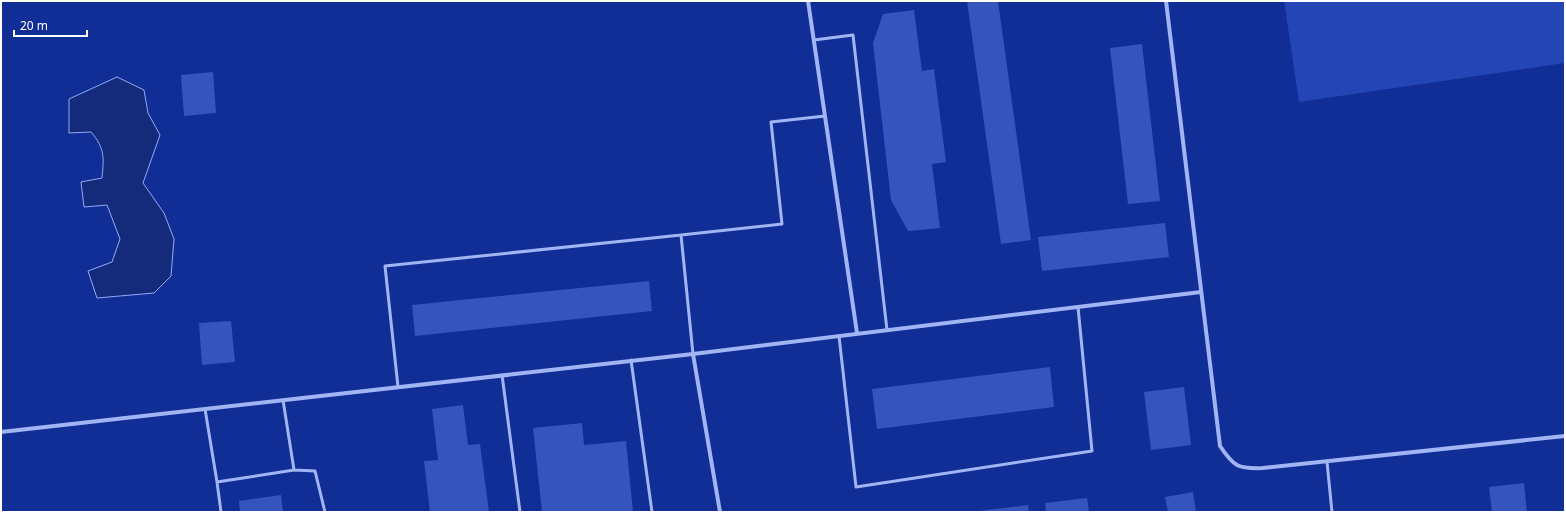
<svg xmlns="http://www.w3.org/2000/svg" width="1566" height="513" font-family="'Noto Sans',sans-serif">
	<rect width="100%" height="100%" fill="#112e96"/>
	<!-- green -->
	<path fill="#2445b5" d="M 1284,1 L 1565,1 L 1565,63 L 1299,102 Z"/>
	<!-- water -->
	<path fill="#142a7a" stroke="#92abf7" d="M 117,77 L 144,90 L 148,113 L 160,135 L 143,183 L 164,213 L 174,239 L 171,276 L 154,293 L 97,298 L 88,271 L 112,262 L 120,239 L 107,205 L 84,207 L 81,182 L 102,178 C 104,158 105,148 91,132 L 69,133 L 69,99 Z"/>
	<!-- building -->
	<path fill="#3554bc" d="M 967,1 L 998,1 L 1031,240 L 1001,244 Z
		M 914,10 L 922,71 L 934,69 L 946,162 L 932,164 L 940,228 L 908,231 L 891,200 L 873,43 L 883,14 Z
		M 1142,44 L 1160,201 L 1128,204 L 1110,48 Z
		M 213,72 L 216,113 L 184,116 L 181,75 Z
		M 1165,223 L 1169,257 L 1042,271 L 1038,237 Z
		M 649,281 L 652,311 L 415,336 L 412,305 Z
		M 231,321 L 235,362 L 202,365 L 199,323 Z
		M 1050,367 L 1054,407 L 877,429 L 872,389 Z
		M 1184,387 L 1191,445 L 1151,450 L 1144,392 Z
		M 463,405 L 468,445 L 480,444 L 489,512 L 430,512 L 424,461 L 438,460 L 432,409 Z
		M 582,423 L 584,445 L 626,441 L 633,512 L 542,512 L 533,428 Z
		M 1524,483 L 1527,512 L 1492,512 L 1489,487 Z
		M 1193,492 L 1196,512 L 1168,512 L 1165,497 Z
		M 281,495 L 283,512 L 240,512 L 239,501 Z
		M 1087,498 L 1089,512 L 1046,512 L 1045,503 Z
		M 1028,505 L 1029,512 L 978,512 L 978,511 Z"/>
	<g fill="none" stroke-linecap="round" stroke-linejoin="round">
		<!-- service -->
		<path stroke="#a1b4f3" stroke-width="3" d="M 814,40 L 853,35 L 887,330
			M 681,235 L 782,224 L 771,122 L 825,116
			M 839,336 L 856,487 L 1092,451 L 1078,307
			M 631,360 L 652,512
			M 502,375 L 520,512
			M 398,387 L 385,266 L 681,235 L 693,354
			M 205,409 L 217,482 L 294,470 L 283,400
			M 1327,462 L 1332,512
			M 294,470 L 315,471 L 325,512
			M 217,482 L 221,512"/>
		<!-- minor -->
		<path stroke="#a1b4f3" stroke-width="4" d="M 808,1 L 857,333
			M 1166,1 L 1220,446 C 1234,467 1238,469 1263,468 L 1565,436
			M 693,354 L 720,512
			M 1,432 L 693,354 L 1201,292"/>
	</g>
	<!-- border -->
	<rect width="1566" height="513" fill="none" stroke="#ffffff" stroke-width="4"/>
	<!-- scale -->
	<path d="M14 30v6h73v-6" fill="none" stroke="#ffffff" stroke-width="2"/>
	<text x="20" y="30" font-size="12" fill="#ffffff" stroke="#112e96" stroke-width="3" paint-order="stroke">20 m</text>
</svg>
